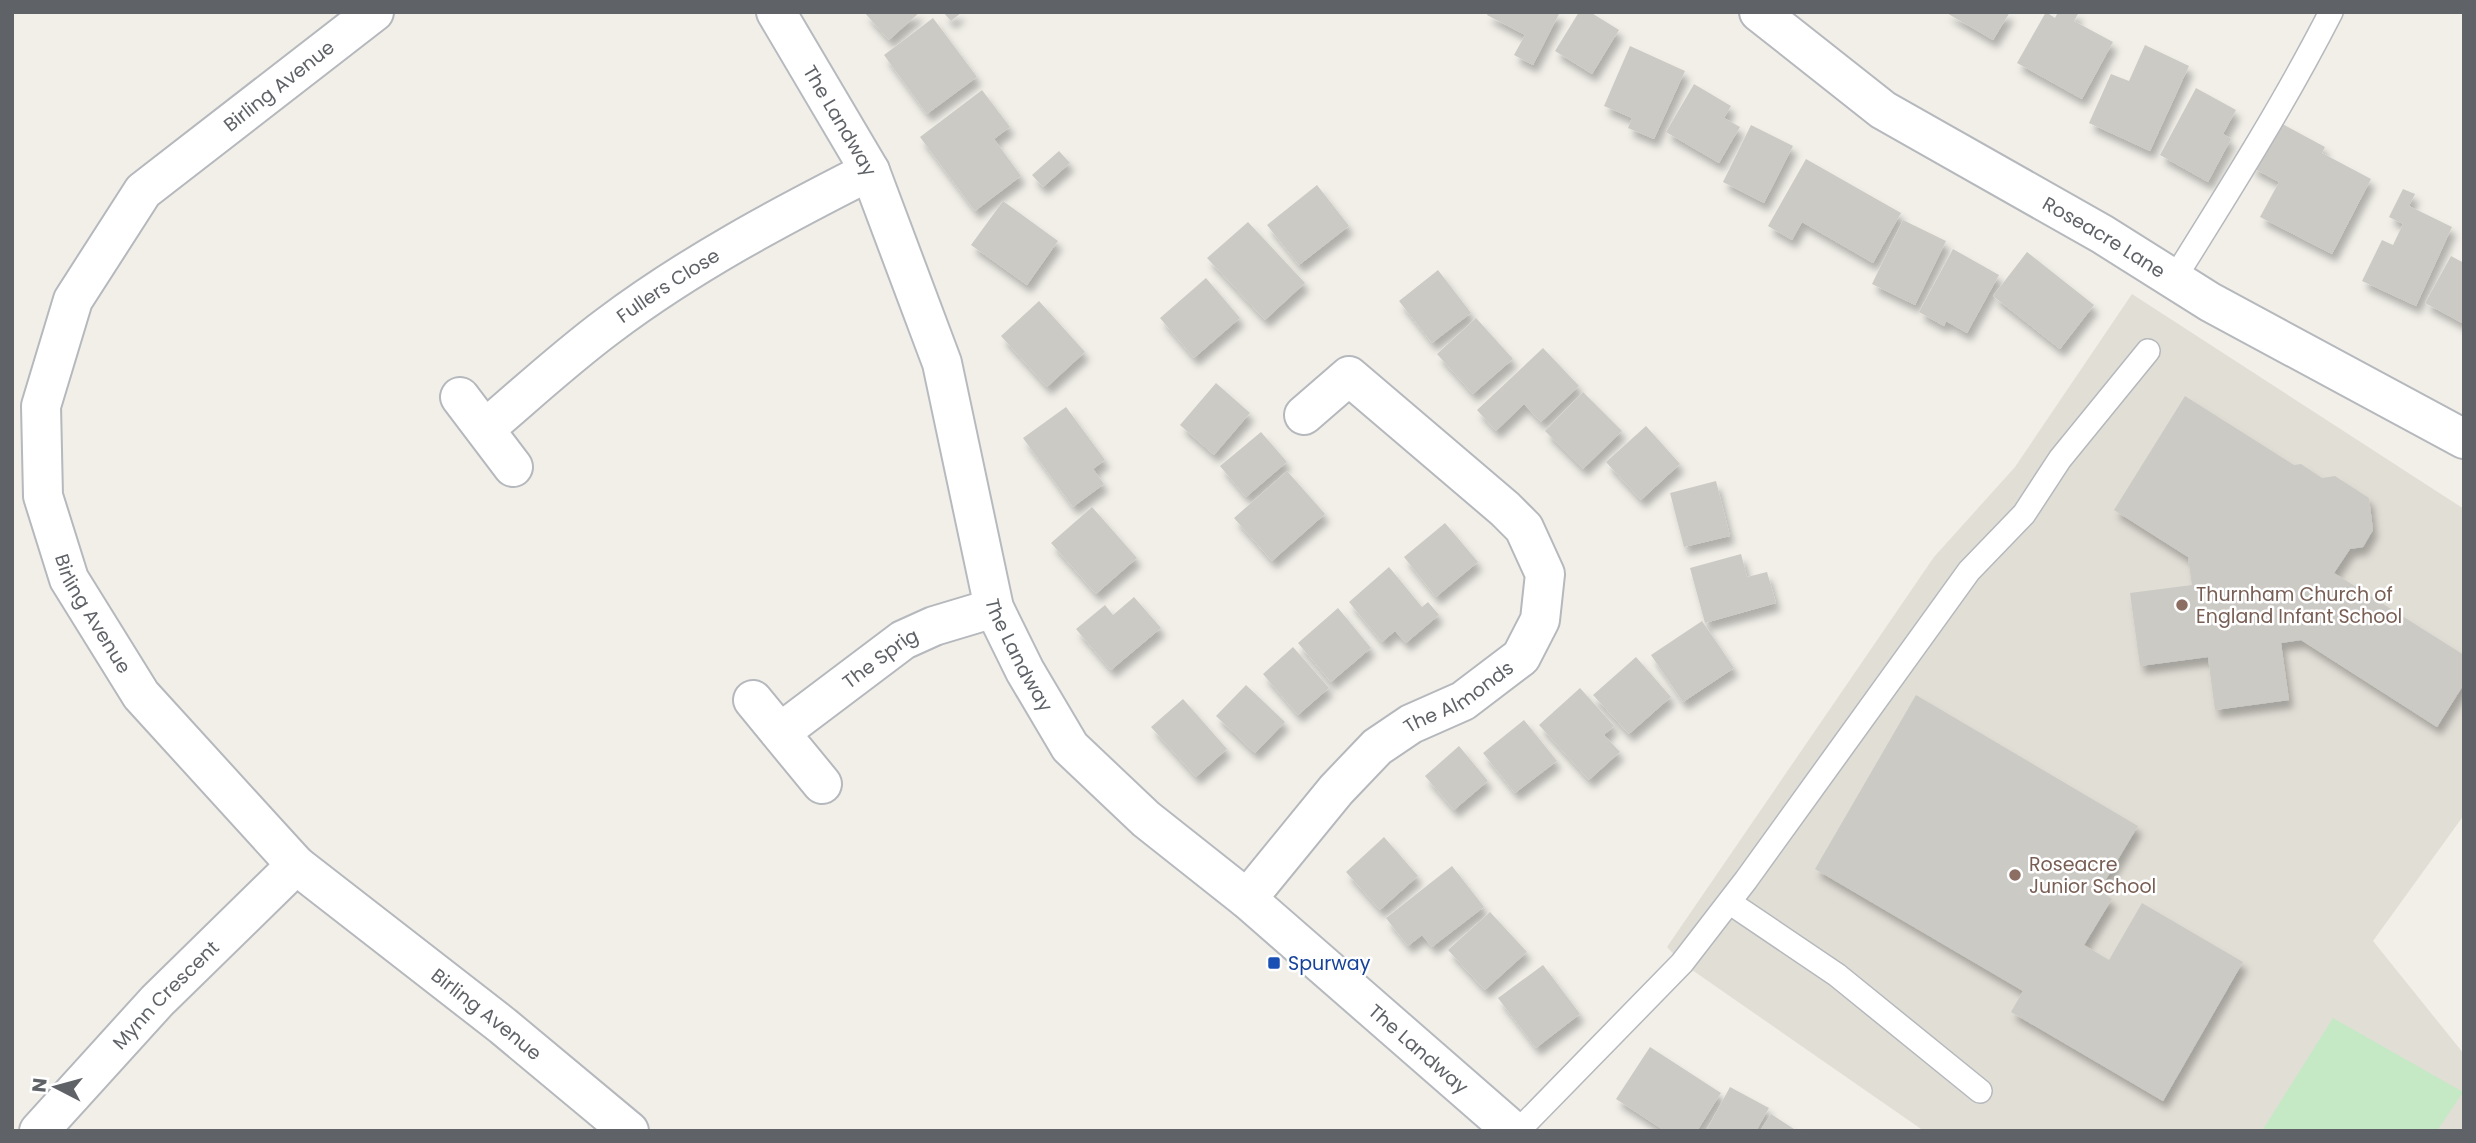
<svg xmlns="http://www.w3.org/2000/svg" width="2476" height="1143" font-family="Poppins,sans-serif">
	<defs>
		<filter id="shadow"><feDropShadow dx="4.5" dy="8" stdDeviation="3.5" flood-color="#0004"/></filter>
	</defs>
	<rect width="100%" height="100%" fill="#f1efe8"/>
	<!-- education -->
	<path fill="#e1ded6" d="M 2132,294 L 2464,509 L 2464,815 L 2373,941 L 2464,1054 L 2464,1131 L 1924,1131 L 1682,963 L 1667,947 L 1934,557 L 2015,467 Z"/>
	<!-- green -->
	<path fill="#c5e8c5" d="M 2333,1018 L 2463,1092 L 2437,1131 L 2262,1131 Z"/>
	<!-- building -->
	<path fill="#cccac5" filter="url(#shadow)" d="M 864,12 L 920,12 L 889,40 Z
		M 943,12 L 962,12 L 951,21 Z
		M 1489,12 L 1560,12 L 1533,65 L 1514,55 L 1525,35 L 1487,15 Z
		M 1579,12 L 1590,12 L 1619,30 L 1592,74 L 1555,51 Z
		M 1945,12 L 2010,12 L 1993,40 Z
		M 2046,12 L 2055,18 L 2058,12 L 2079,12 L 2074,21 L 2113,42 L 2082,99 L 2017,63 Z
		M 933,18 L 977,77 L 927,114 L 884,55 Z
		M 2145,45 L 2189,66 L 2150,151 L 2089,123 L 2111,74 L 2129,81 Z
		M 1630,46 L 1685,71 L 1654,139 L 1628,128 L 1632,118 L 1604,106 Z
		M 1694,84 L 1731,106 L 1724,118 L 1740,127 L 1719,163 L 1666,132 Z
		M 2196,88 L 2236,110 L 2223,134 L 2231,139 L 2208,182 L 2160,155 Z
		M 982,90 L 1010,127 L 994,139 L 1021,176 L 975,211 L 920,137 Z
		M 2275,120 L 2325,147 L 2322,153 L 2371,179 L 2332,254 L 2260,217 L 2279,182 L 2251,167 Z
		M 1751,125 L 1793,146 L 1764,203 L 1723,182 Z
		M 1059,151 L 1070,163 L 1043,187 L 1032,175 Z
		M 1806,159 L 1901,213 L 1873,263 L 1802,222 L 1792,240 L 1768,226 Z
		M 1317,185 L 1349,226 L 1299,265 L 1267,225 Z
		M 2403,189 L 2415,194 L 2409,206 L 2452,227 L 2416,306 L 2362,281 L 2382,240 L 2393,245 L 2403,224 L 2389,217 Z
		M 1003,201 L 1058,241 L 1027,285 L 971,245 Z
		M 1903,220 L 1946,241 L 1915,305 L 1872,284 Z
		M 1248,222 L 1305,283 L 1265,320 L 1207,258 Z
		M 1953,249 L 1999,275 L 1967,333 L 1946,321 L 1944,326 L 1919,312 Z
		M 2027,252 L 2094,305 L 2060,349 L 1993,296 Z
		M 2451,256 L 2464,263 L 2464,324 L 2425,303 Z
		M 1438,270 L 1471,313 L 1432,343 L 1399,301 Z
		M 1206,278 L 1240,318 L 1194,358 L 1160,318 Z
		M 1039,301 L 1085,352 L 1047,387 L 1001,336 Z
		M 1476,318 L 1513,359 L 1473,394 L 1437,354 Z
		M 1543,348 L 1579,386 L 1541,422 L 1524,404 L 1496,431 L 1477,410 Z
		M 1216,383 L 1250,413 L 1214,455 L 1180,425 Z
		M 1583,392 L 1622,431 L 1583,469 L 1545,431 Z
		M 2185,396 L 2294,465 L 2301,464 L 2322,478 L 2335,476 L 2369,498 L 2373,530 L 2363,547 L 2350,549 L 2334,573 L 2464,655 L 2464,684 L 2437,727 L 2301,640 L 2281,643 L 2289,700 L 2215,710 L 2208,657 L 2140,666 L 2130,593 L 2192,585 L 2188,557 L 2114,510 Z
		M 1066,407 L 1105,460 L 1093,469 L 1104,484 L 1073,507 L 1023,438 Z
		M 1646,426 L 1680,464 L 1641,500 L 1606,462 Z
		M 1261,432 L 1287,462 L 1246,497 L 1220,466 Z
		M 1287,471 L 1325,514 L 1272,561 L 1234,518 Z
		M 1716,481 L 1730,536 L 1684,547 L 1670,493 Z
		M 1092,507 L 1137,558 L 1096,594 L 1051,543 Z
		M 1445,523 L 1478,562 L 1436,597 L 1404,557 Z
		M 1741,554 L 1747,577 L 1767,572 L 1776,603 L 1705,623 L 1690,568 Z
		M 1389,567 L 1422,607 L 1428,602 L 1439,615 L 1406,643 L 1395,631 L 1382,642 L 1349,602 Z
		M 1134,597 L 1161,628 L 1111,670 L 1076,629 L 1105,605 L 1113,615 Z
		M 1338,608 L 1371,648 L 1331,682 L 1298,643 Z
		M 1702,621 L 1734,668 L 1683,702 L 1651,655 Z
		M 1293,647 L 1329,688 L 1298,715 L 1263,674 Z
		M 1636,657 L 1671,697 L 1629,734 L 1593,695 Z
		M 1246,685 L 1285,722 L 1255,753 L 1216,716 Z
		M 1580,688 L 1614,726 L 1604,735 L 1620,752 L 1589,780 L 1539,725 Z
		M 1916,695 L 2138,826 L 2099,891 L 2112,899 L 2084,945 L 2109,960 L 2142,903 L 2243,962 L 2163,1101 L 2011,1012 L 2023,991 L 1815,869 Z
		M 1183,699 L 1227,749 L 1196,777 L 1151,727 Z
		M 1524,720 L 1557,761 L 1515,793 L 1483,753 Z
		M 1459,746 L 1488,781 L 1454,810 L 1425,776 Z
		M 1384,837 L 1418,876 L 1380,910 L 1346,872 Z
		M 1452,866 L 1484,907 L 1432,947 L 1422,935 L 1408,946 L 1386,918 Z
		M 1490,912 L 1527,952 L 1485,990 L 1448,950 Z
		M 1543,965 L 1580,1014 L 1536,1048 L 1498,998 Z
		M 1650,1047 L 1721,1093 L 1697,1131 L 1665,1131 L 1616,1099 Z
		M 1730,1087 L 1769,1108 L 1756,1131 L 1706,1131 Z
		M 1771,1114 L 1797,1131 L 1760,1131 Z"/>
	<g fill="none" stroke-linecap="round" stroke-linejoin="round">
		<!-- lane casing -->
		<g stroke="#b5b8bc" stroke-width="26">
			<path id="lane" d="M 2174,279 C 2229,191 2284,104 2331,12
				M 1729,902 L 1837,975 L 1980,1091
				M 1518,1131 L 1682,963 L 1746,880 L 1969,571 L 2024,514 L 2060,459 L 2148,351"/>
		</g>
		<!-- street casing -->
		<g stroke="#b5b8bc" stroke-width="42">
			<g id="street">
				<path id="s1" d="M 374,12 L 143,191 L 73,300 L 41,406 L 43,496 L 69,579 L 141,695 L 296,865 L 503,1026 L 629,1131"/>
				<path id="s2" d="M 1759,12 L 1883,110 L 2102,234 L 2210,302 L 2464,439"/>
				<path d="M 460,397 L 513,467"/>
				<path id="s3" d="M 485,429 C 525,395 565,358 608,326 C 689,265 779,217 870,171"/>
				<path d="M 753,700 L 822,784"/>
				<path id="s4" d="M 781,732 L 903,640 L 934,626 L 994,608"/>
				<path id="s5" d="M 1247,899 L 1336,790 L 1377,747 L 1411,724 L 1463,701 L 1521,657 L 1540,620 L 1545,574 L 1524,528 L 1505,509 L 1349,376 L 1304,415"/>
				<path id="s6" d="M 39,1131 L 157,1001 L 296,865"/>
			</g>
		</g>
		<!-- secondary casing -->
		<g stroke="#b6babf" stroke-width="42">
			<g id="secondary">
				<path id="s7" d="M 776,12 L 870,171 L 942,363 L 994,608 L 1025,671 L 1070,747 L 1146,819 L 1247,899 L 1513,1131"/>
			</g>
		</g>
		<!-- lane -->
		<use href="#lane" stroke="#fff" stroke-width="23"/>
		<!-- street -->
		<use href="#street" stroke="#fff" stroke-width="38"/>
		<!-- secondary -->
		<use href="#secondary" stroke="#fff" stroke-width="38"/>
	</g>
	<!-- markers -->
	<g fill="#8d6e63" stroke="#fff" stroke-width="2.5">
		<circle cx="2182" cy="605" r="7"/>
		<circle cx="2015" cy="875" r="7"/>
	</g>
	<rect fill="#1a4fb4" stroke="#fff" stroke-width="2.5" x="1267" y="956" width="14" height="14" rx="3.5"/>
	<g text-anchor="middle" dominant-baseline="central" stroke-width="5" stroke-linejoin="round" paint-order="stroke">
		<!-- street labels -->
		<g font-size="19" fill="#5f6368" stroke="#fff">
			<text transform="translate(279 86) rotate(-38)">Birling Avenue</text>
			<text stroke="none"><textPath href="#s7" startOffset="126">The Landway</textPath></text>
			<text stroke="none"><textPath href="#s2" startOffset="413">Roseacre Lane</textPath></text>
			<text stroke="none"><textPath href="#s3" startOffset="233">Fullers Close</textPath></text>
			<text stroke="none"><textPath href="#s1" startOffset="751">Birling Avenue</textPath></text>
			<text stroke="none"><textPath href="#s7" startOffset="693">The Landway</textPath></text>
			<text stroke="none"><textPath href="#s4" startOffset="124">The Sprig</textPath></text>
			<text stroke="none"><textPath href="#s5" startOffset="296">The Almonds</textPath></text>
			<text stroke="none"><textPath href="#s6" startOffset="186">Mynn Crescent</textPath></text>
			<text stroke="none"><textPath href="#s1" startOffset="1318">Birling Avenue</textPath></text>
			<text stroke="none"><textPath href="#s7" startOffset="1260">The Landway</textPath></text>
		</g>
		<!-- education labels -->
		<g font-size="19" fill="#785e54" stroke="#fff" text-anchor="start">
			<text x="2196" y="594">Thurnham Church of<tspan x="2196" dy="22">England Infant School</tspan></text>
			<text x="2029" y="864">Roseacre<tspan x="2029" dy="22">Junior School</tspan></text>
		</g>
		<!-- transit labels -->
		<g font-size="19" fill="#164399" stroke="#fff" text-anchor="start">
			<text x="1288" y="963">Spurway</text>
		</g>
	</g>
	<!-- border -->
	<rect width="2476" height="1143" fill="none" stroke="#5f6368" stroke-width="28"/>
	<!-- north arrow -->
	<g transform="translate(56 1087) rotate(276)" stroke="#ffffff" stroke-width="5" paint-order="stroke">
	<path d="M0-5L12 26L0 18L-12 26Z" fill="#5f6368"/>
	<text y="-10" font-size="19" font-weight="bold" text-anchor="middle" fill="#5f6368">N</text>
	</g>
</svg>
